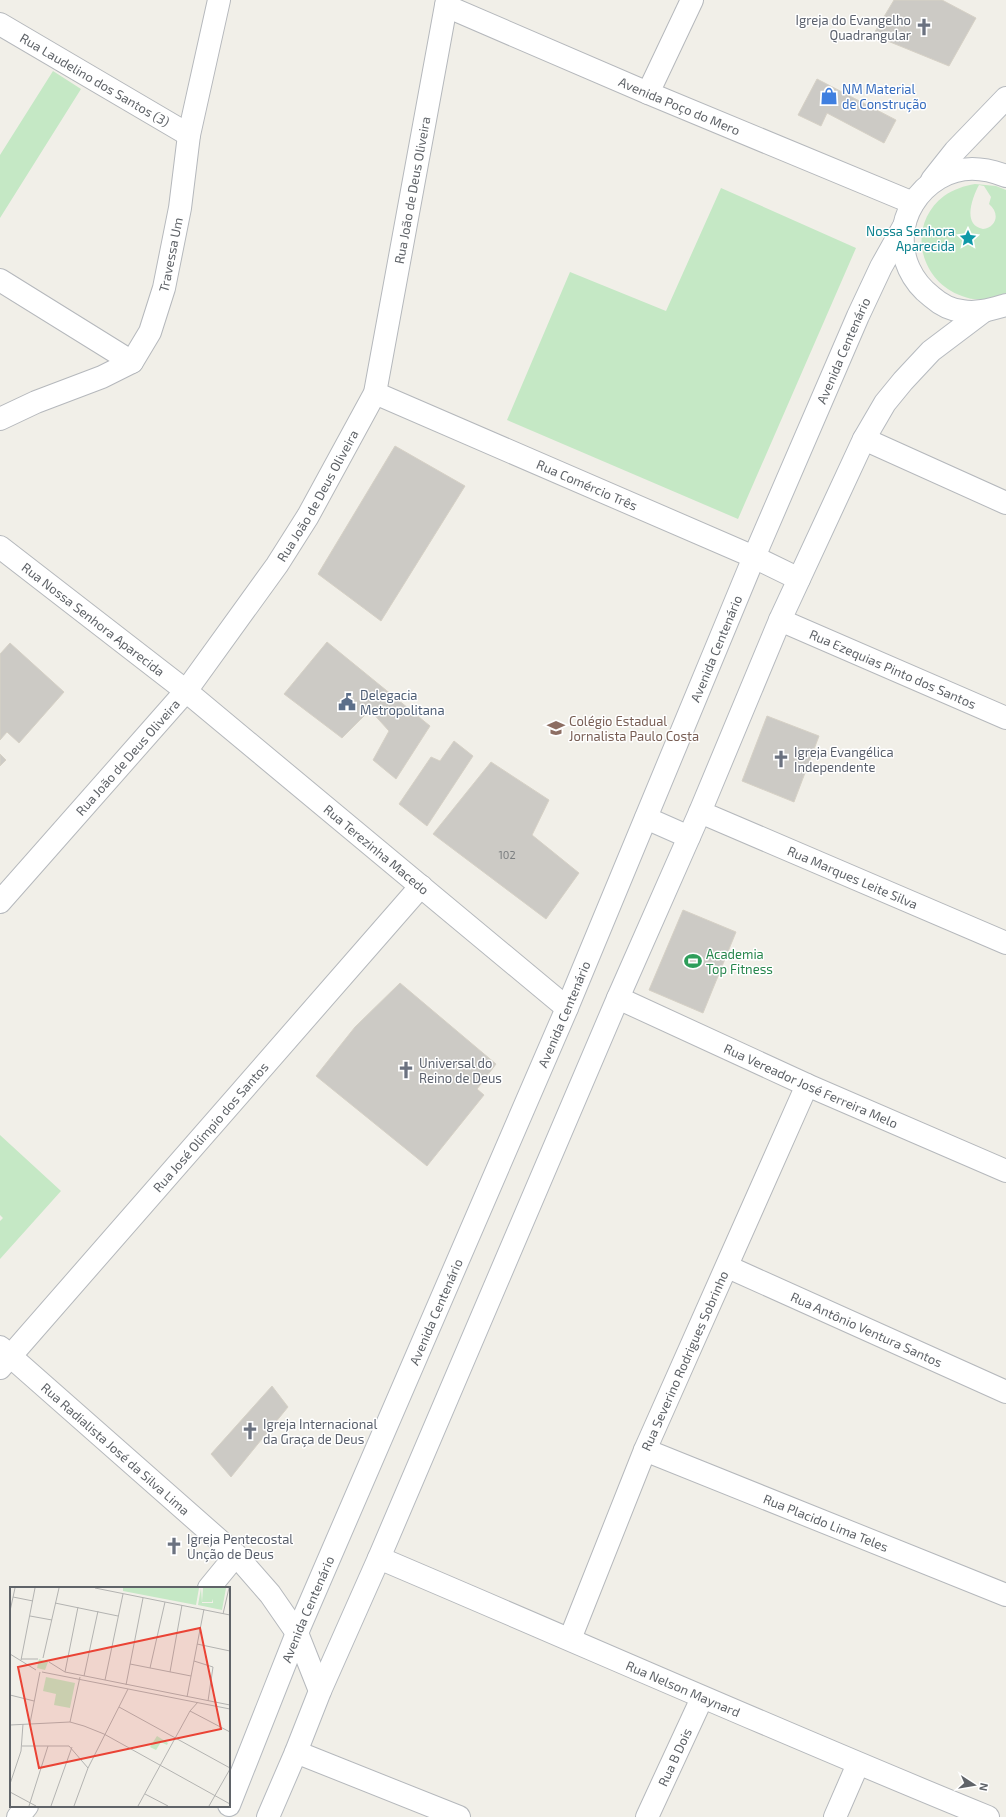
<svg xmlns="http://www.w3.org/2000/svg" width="1006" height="1817" font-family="'Exo 2',sans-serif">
	<rect width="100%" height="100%" fill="#f1efe8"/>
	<!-- green -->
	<path fill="#c5e8c5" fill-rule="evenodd" d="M 53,71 L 81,89 L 0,218 L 0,155 Z
		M 975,184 L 996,186 L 1006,190 L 1006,293 C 993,300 976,302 962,296 C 919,281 906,225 944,196 C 954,189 964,186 975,184 ZM 979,185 L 984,186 L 991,197 L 989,204 C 1000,213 997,227 983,229 C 962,225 972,198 979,185 Z
		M 721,188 L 856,248 L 738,519 L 507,420 L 570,272 L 666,311 Z
		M 0,1135 L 61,1191 L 0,1259 L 0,1221 L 3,1218 L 0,1215 Z"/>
	<!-- building -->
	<path fill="#cccac5" stroke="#d6d1c6" d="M 894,0 L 942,0 L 976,18 L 949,66 L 873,35 Z
		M 817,79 L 896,120 L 884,143 L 827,113 L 821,126 L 798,115 Z
		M 395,446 L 465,486 L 381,621 L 318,574 Z
		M 327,642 L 430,726 L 396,779 L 373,760 L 389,731 L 370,710 L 342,738 L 284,694 Z
		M 10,643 L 64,692 L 19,743 L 7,732 L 0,740 L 0,654 Z
		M 767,716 L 819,736 L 794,802 L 742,781 Z
		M 454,741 L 473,756 L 427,826 L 399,804 L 431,757 L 440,761 Z
		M 0,754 L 6,760 L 0,766 Z
		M 491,762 L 549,800 L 532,835 L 579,873 L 546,919 L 433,834 Z
		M 683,910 L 736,932 L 703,1013 L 649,990 Z
		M 400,983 L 496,1064 L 477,1089 L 484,1095 L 427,1166 L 316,1076 L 355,1027 Z
		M 272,1386 L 288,1407 L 231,1477 L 211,1454 Z"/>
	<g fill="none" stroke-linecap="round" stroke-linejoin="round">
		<!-- minor casing -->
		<g stroke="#b5b8bc" stroke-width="24">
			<g id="minor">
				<path id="s1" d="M 446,6 L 648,93 L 913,203"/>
				<path id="s2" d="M 0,24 L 189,135"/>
				<path d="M 648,93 L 692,0"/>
				<path d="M 0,280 L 132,362"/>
				<path id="s3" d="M 375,393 L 754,557 L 799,579"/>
				<path id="s4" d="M 0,419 L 36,402 L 102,377 L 132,362 L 150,332 L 164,288 L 180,208 L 189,135 L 219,0"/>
				<path d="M 864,439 L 1006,503"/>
				<path id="s5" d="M 0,547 L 186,691 L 567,1008"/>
				<path id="s6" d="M 780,620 L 1006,718"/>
				<path id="s7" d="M 700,812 L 1006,943"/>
				<path id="s8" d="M 0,902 L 186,691 L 277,565 L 308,516 L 375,393 L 447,0"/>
				<path id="s9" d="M 618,998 L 807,1085 L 1006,1171"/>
				<path id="s10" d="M 728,1267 L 1006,1392"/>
				<path id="s11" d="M 0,1368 L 421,886"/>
				<path id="s12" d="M 645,1450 L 1006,1595"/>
				<path id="s13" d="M 379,1558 C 582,1644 784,1734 988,1817"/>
				<path d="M 209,1588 L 236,1555"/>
				<path id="s14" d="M 570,1639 L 645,1450 L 807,1085"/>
				<path d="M 296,1752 L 459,1817"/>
				<path d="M 18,1817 L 27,1806"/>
				<path id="s15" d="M 647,1817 L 702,1698"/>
				<path d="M 835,1817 L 858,1764"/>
			</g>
		</g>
		<!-- tertiary casing -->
		<g stroke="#b5b8bc" stroke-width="24">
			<g id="tertiary">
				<path id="s16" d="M 0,1347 L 236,1555 L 270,1594 L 297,1633 L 320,1691"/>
			</g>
		</g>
		<!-- secondary casing -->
		<g stroke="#b6babf" stroke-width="24">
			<g id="secondary">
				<path d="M 1006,176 C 983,167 961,165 939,178 C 894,205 890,265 932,297 C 940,304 951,310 962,311 C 977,314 992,309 1006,305"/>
				<path d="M 932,180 L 955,151 L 1006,98"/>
				<path d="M 646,818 L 689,837"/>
				<path id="s17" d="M 229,1805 L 297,1633 L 567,1008 L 754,557 L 858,316 L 881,267 L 904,226"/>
				<path d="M 268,1817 L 296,1752 L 320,1691 L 379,1558 L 618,998 L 700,812 L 780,620 L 864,439 L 885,403 L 903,381 L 931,351 L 984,311"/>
			</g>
		</g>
		<!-- minor -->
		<use href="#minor" stroke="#fff" stroke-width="22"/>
		<!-- tertiary -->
		<use href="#tertiary" stroke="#fff" stroke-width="22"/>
		<!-- secondary -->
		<use href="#secondary" stroke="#fff" stroke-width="22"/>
	</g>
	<!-- icons -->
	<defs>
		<g id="church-bare" transform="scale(1.38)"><path d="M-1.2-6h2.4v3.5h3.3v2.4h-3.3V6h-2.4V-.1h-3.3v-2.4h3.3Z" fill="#6b7280" stroke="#fff" stroke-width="2.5" paint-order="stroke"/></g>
		<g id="shop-bare" transform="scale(1.38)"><path d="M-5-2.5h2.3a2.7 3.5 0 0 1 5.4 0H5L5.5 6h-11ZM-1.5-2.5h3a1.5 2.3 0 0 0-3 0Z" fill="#3f7fe0" stroke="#fff" stroke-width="2.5" paint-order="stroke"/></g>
		<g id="sight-bare" transform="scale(1.38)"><path d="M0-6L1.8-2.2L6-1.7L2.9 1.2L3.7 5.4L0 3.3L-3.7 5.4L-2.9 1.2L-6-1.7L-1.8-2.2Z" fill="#0f9aa8" stroke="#fff" stroke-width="2.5" paint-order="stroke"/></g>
		<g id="civic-bare" transform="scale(1.38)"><path d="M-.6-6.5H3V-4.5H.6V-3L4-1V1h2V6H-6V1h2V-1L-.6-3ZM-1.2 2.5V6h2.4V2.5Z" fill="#5c6f8a" stroke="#fff" stroke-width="2.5" paint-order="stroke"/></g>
		<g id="school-bare" transform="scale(1.38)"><path d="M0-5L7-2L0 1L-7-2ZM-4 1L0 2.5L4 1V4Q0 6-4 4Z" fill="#8d6e63" stroke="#fff" stroke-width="2.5" paint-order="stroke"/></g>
		<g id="stadium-bare" transform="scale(1.38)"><path d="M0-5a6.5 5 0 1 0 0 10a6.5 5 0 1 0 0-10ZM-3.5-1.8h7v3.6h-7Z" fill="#2e9e5b" stroke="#fff" stroke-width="2.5" paint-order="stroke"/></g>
	</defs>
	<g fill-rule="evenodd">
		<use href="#church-bare" x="924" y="27"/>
		<use href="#shop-bare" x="829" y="96"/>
		<use href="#sight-bare" x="968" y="238"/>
		<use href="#civic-bare" x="347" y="702"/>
		<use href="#school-bare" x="556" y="728"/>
		<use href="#church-bare" x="781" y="759"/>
		<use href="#stadium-bare" x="693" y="961"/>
		<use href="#church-bare" x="406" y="1070"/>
		<use href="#church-bare" x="250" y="1431"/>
		<use href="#church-bare" x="174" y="1546"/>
	</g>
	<g text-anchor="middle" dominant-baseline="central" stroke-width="3" stroke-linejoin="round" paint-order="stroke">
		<!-- number labels -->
		<g font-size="11" fill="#7a7d7f">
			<text x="507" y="854">102</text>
		</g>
		<!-- worship labels -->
		<g font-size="13" fill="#5b616d" stroke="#fff" text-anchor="start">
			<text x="911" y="20" text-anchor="end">Igreja do Evangelho<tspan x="911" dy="15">Quadrangular</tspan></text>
			<text x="794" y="752">Igreja Evangélica<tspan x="794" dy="15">Independente</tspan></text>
			<text x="419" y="1063">Universal do<tspan x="419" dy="15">Reino de Deus</tspan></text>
			<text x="263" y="1424">Igreja Internacional<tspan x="263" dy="15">da Graça de Deus</tspan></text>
			<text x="187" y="1539">Igreja Pentecostal<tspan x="187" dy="15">Unção de Deus</tspan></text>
		</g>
		<!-- street labels -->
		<g font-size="13" fill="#5f6368" stroke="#fff">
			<text stroke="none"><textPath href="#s2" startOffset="110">Rua Laudelino dos Santos (3)</textPath></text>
			<text stroke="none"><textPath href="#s1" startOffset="254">Avenida Poço do Mero</textPath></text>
			<text stroke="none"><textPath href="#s8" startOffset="841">Rua João de Deus Oliveira</textPath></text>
			<text stroke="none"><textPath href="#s4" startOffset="259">Travessa Um</textPath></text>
			<text stroke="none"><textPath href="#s17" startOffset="1579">Avenida Centenário</textPath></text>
			<text stroke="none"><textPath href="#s3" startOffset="231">Rua Comércio Três</textPath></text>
			<text stroke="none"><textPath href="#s8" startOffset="517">Rua João de Deus Oliveira</textPath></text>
			<text stroke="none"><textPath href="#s5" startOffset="118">Rua Nossa Senhora Aparecida</textPath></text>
			<text stroke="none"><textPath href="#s17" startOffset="1255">Avenida Centenário</textPath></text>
			<text stroke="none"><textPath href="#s6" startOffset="123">Rua Ezequias Pinto dos Santos</textPath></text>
			<text stroke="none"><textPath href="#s8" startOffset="193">Rua João de Deus Oliveira</textPath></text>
			<text stroke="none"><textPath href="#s5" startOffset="483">Rua Terezinha Macedo</textPath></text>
			<text stroke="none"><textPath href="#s7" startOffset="166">Rua Marques Leite Silva</textPath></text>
			<text stroke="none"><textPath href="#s17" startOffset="859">Avenida Centenário</textPath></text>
			<text stroke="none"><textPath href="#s9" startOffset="212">Rua Vereador José Ferreira Melo</textPath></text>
			<text stroke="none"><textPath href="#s11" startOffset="320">Rua José Olímpio dos Santos</textPath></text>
			<text stroke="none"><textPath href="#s17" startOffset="535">Avenida Centenário</textPath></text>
			<text stroke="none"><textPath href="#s10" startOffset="152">Rua Antônio Ventura Santos</textPath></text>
			<text stroke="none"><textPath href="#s14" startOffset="301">Rua Severino Rodrigues Sobrinho</textPath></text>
			<text stroke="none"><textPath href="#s16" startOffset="154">Rua Radialista José da Silva Lima</textPath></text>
			<text stroke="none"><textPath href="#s12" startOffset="195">Rua Placido Lima Teles</textPath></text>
			<text stroke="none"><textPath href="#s17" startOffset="211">Avenida Centenário</textPath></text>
			<text stroke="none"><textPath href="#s13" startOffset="331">Rua Nelson Maynard</textPath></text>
			<text stroke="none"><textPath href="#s15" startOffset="66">Rua B Dois</textPath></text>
		</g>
		<!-- shop labels -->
		<g font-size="13" fill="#366cbe" stroke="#fff" text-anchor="start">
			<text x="842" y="89">NM Material<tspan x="842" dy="15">de Construção</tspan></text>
		</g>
		<!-- culture labels -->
		<g font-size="13" fill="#0d838f" stroke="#fff" text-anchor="end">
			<text x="955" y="231">Nossa Senhora<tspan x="955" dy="15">Aparecida</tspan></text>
		</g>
		<!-- service labels -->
		<g font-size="13" fill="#4e5e75" stroke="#fff" text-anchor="start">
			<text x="360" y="695">Delegacia<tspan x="360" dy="15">Metropolitana</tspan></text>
		</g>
		<!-- education labels -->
		<g font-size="13" fill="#785e54" stroke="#fff" text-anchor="start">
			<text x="569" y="721">Colégio Estadual<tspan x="569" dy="15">Jornalista Paulo Costa</tspan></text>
		</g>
		<!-- leisure labels -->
		<g font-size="13" fill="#27864d" stroke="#fff" text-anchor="start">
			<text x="706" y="954">Academia<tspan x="706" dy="15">Top Fitness</tspan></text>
		</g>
	</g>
	<!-- overview -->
	<g transform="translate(10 1587)">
		<rect width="220" height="220" fill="#f1efe8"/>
		<path d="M 113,1 L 189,1 L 186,18 L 113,4 ZM 191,1 L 192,16 L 203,16 L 203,12 L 202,15 L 192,15 L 193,1 L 216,1 L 212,23 L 188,18 ZM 29,72 L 38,75 L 35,83 L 27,81 ZM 36,90 L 65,96 L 60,121 L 44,118 L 46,107 L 33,104 ZM 147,149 L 158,156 L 157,158 L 151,155 L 146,163 L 140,160 Z" fill="#c5e8c5"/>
		<path fill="none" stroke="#b3b3b1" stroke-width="1" d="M 85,1 L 220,28M 3,10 L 23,14M 45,16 L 108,29M 0,24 L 5,1M 213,27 L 219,1M 20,29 L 42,33M 187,57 L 220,64M 0,67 L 26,83M 33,71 L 49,1M 11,72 L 28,72M 11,73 L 25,1M 184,74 L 203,80 L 198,114M 39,75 L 55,85 L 220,118M 120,77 L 181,89M 140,81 L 155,15M 32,85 L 220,122M 55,85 L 68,20M 160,85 L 172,18M 74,89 L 88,24M 95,93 L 113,7M 116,98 L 133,11M 0,108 L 24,114M 177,110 L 194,22M 109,120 L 220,181M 180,124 L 220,145M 60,135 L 70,90M 20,136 L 30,85M 0,138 L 60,135 L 74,139 L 94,147 L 220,217M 12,159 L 59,159 L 78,181M 0,197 L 11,164 L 13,137M 0,205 L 26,219M 135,207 L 158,219M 19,219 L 38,159M 41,219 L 62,160M 64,219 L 78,181 L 118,102M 128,219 L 180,124 L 188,115M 199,219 L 220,182"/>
		<path fill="#ea4335" fill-opacity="0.15" stroke="#ea4335" stroke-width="2" d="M 190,41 L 211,142 L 29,181 L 8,80 Z"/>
		<rect width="220" height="220" fill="none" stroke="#5f6368" stroke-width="2"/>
	</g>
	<!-- north arrow -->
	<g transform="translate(974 1785) rotate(102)" stroke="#ffffff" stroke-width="3" paint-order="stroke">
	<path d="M0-3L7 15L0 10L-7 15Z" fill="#5f6368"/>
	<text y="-6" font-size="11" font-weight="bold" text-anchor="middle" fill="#5f6368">N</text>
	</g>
</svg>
